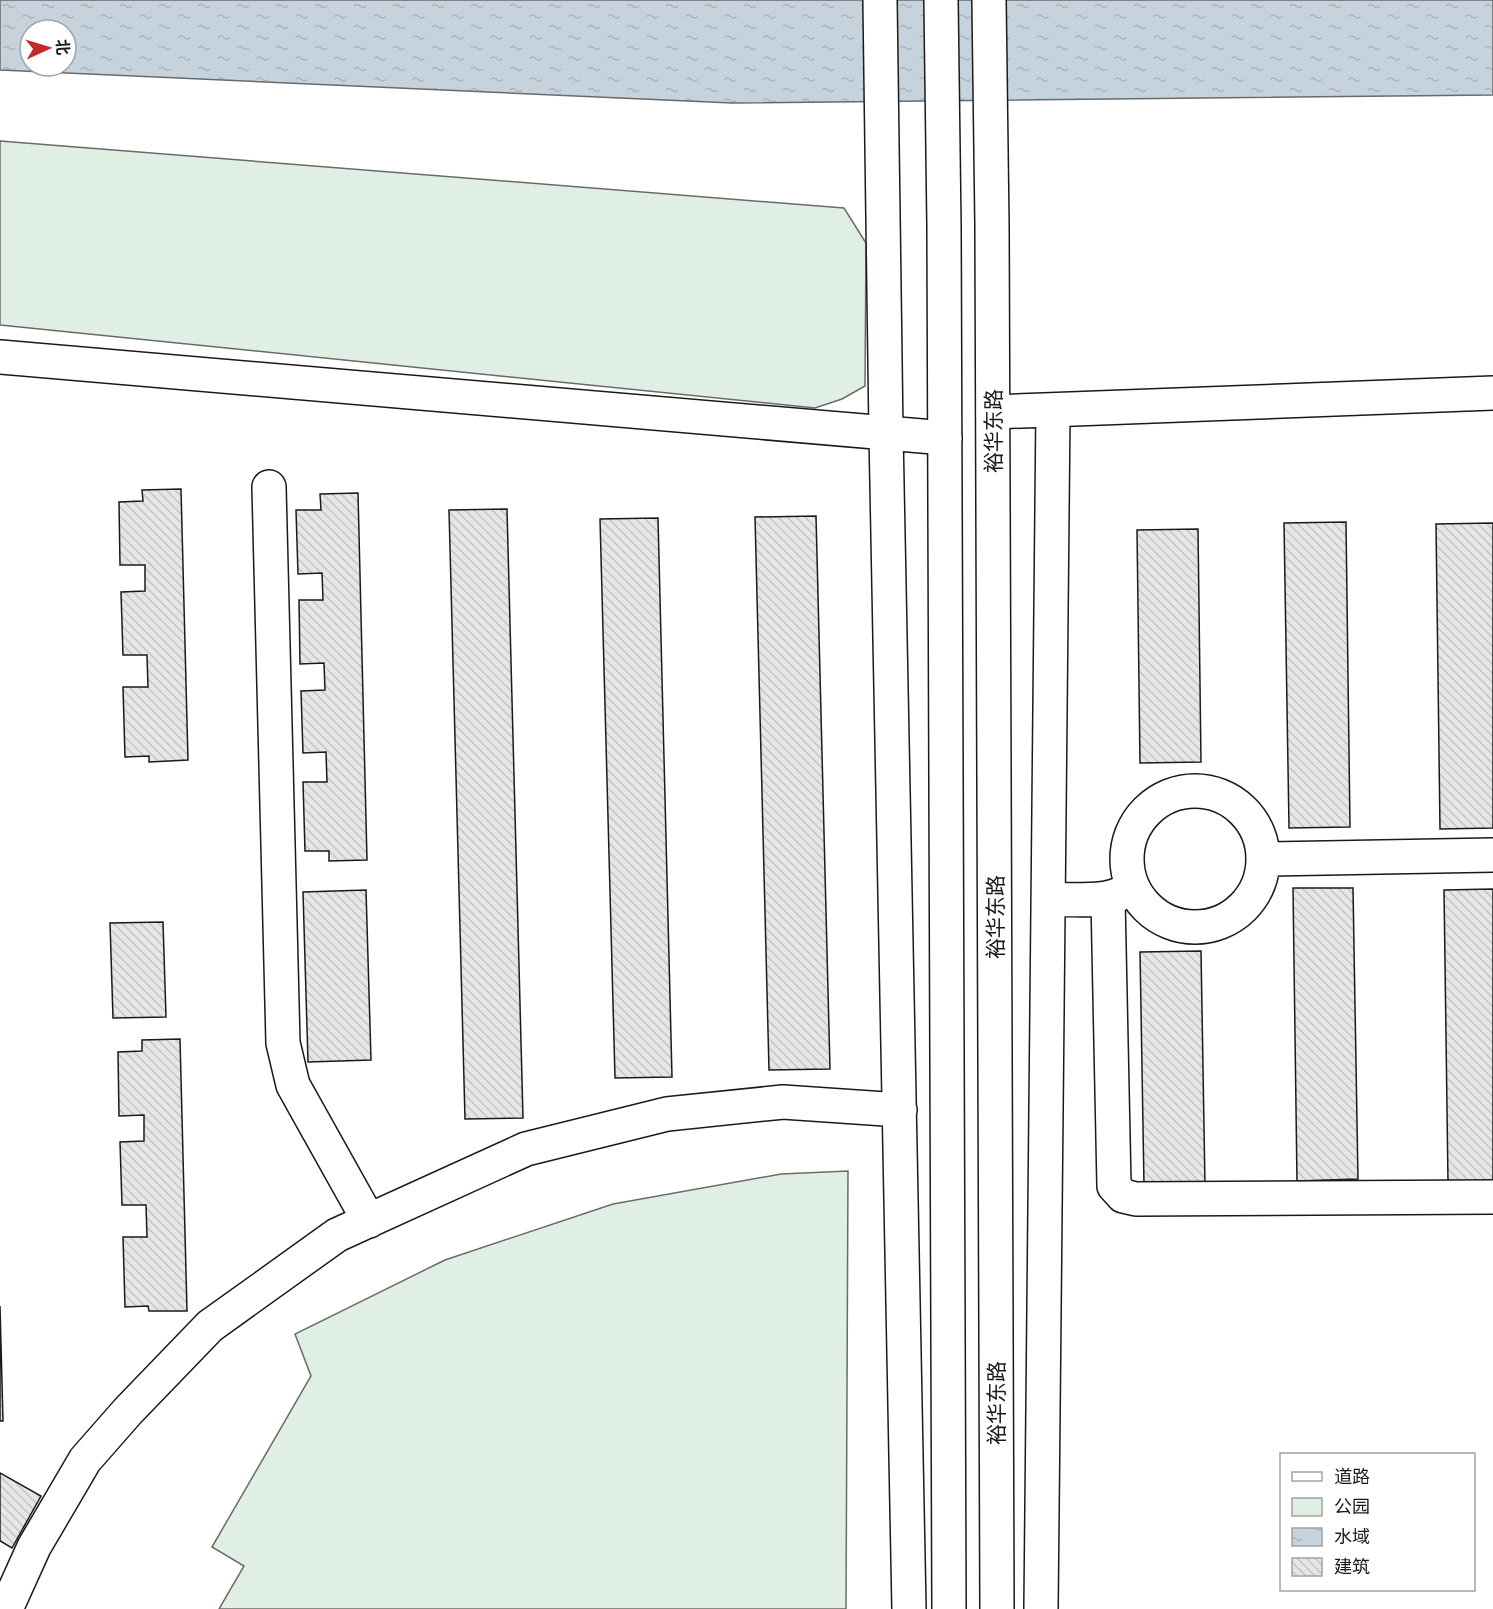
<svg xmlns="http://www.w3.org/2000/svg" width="1493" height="1609" font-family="'Space Grotesk','Noto Sans SC',sans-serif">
	<defs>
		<pattern id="water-ripples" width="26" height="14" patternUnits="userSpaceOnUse" patternTransform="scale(1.5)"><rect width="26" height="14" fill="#c6d2dc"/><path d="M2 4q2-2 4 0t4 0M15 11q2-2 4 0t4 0" fill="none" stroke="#aab4bc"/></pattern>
		<pattern id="building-back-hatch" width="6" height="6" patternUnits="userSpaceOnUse" patternTransform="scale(1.5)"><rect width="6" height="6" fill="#e6e6e6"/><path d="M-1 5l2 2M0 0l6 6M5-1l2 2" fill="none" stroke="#c5c5c5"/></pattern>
	</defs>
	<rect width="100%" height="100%" fill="#fff"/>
	<!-- park -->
	<path fill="#e0efe3" stroke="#6a6a6a" stroke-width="1.5" d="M 0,141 L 844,208 L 866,243 L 865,386 L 842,399 L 815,408 L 0,325 Z
		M 848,1171 L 846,1609 L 219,1609 L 244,1566 L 212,1547 L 311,1376 L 295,1334 L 445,1260 L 613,1204 L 781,1174 Z"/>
	<!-- water -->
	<path fill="url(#water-ripples)" stroke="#6a6a6a" stroke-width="1.5" fill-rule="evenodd" d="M 0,0 L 1493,0 L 1493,95 L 732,103 L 0,70 ZM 30,30 L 66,30 L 66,66 L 30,66 Z"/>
	<!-- building -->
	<path fill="url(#building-back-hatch)" stroke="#1a1a1a" stroke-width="1.5" d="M 181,489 L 188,760 L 149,762 L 149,756 L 125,757 L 123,687 L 148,687 L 147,655 L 123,655 L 121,592 L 145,591 L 145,565 L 120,565 L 119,502 L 143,501 L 142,490 Z
		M 358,493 L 367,860 L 329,861 L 329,851 L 305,851 L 303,782 L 327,782 L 326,752 L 303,753 L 301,691 L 325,690 L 324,663 L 300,664 L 299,600 L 323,600 L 322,573 L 298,574 L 296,510 L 321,510 L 320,494 Z
		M 507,509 L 523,1118 L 465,1119 L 449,510 Z
		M 816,516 L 830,1069 L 769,1070 L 755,517 Z
		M 658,518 L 672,1077 L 615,1078 L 600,519 Z
		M 1346,522 L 1350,827 L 1289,828 L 1284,523 Z
		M 1493,523 L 1493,828 L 1440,829 L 1436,524 Z
		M 1198,529 L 1201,762 L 1140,763 L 1137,530 Z
		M 1293,888 L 1353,888 L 1358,1179 L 1297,1181 Z
		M 1493,889 L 1493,1181 L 1448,1182 L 1444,890 Z
		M 366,890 L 371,1060 L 308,1062 L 303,892 Z
		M 163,922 L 166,1017 L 113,1018 L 110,923 Z
		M 1201,951 L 1205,1185 L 1144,1185 L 1140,952 Z
		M 180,1039 L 187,1311 L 149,1311 L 148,1306 L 125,1307 L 123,1237 L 147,1237 L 146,1205 L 122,1205 L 120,1142 L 144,1141 L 144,1115 L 119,1116 L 118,1052 L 142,1051 L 142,1040 Z
		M 0,1306 L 3,1421 L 0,1421 Z
		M 0,1473 L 41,1496 L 12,1548 L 0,1541 Z"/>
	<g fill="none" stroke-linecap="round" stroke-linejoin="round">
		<!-- minor casing -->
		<g stroke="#1a1a1a" stroke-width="36">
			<path id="minor" d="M 880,0 L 886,433 L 909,1609
				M 0,357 L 945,438
				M 993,412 L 1493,393
				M 269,487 L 283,1043 L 293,1085 L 369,1221
				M1127 859a68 68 0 1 1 136 0a68 68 0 1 1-136 0Z
				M 1263,859 L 1493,855
				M 1048,899 C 1070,899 1109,904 1126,890
				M 1108,899 L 1114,1186 L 1123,1196 L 1136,1199 L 1493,1197
				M 6,1609 L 34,1547 L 85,1460 L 128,1411 L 210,1326 L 337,1235 L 526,1149 L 667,1114 L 783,1102 L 900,1110
				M 1041,1609 L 1053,410"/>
		</g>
		<!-- major casing -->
		<g stroke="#1a1a1a" stroke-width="36">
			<path id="major" d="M 941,0 L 944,226 L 949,1609
				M 989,0 L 992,225 L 997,1609"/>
		</g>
		<!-- minor -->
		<use href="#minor" stroke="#fff" stroke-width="33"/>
		<!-- major -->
		<use href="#major" stroke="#fff" stroke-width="33"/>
	</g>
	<g text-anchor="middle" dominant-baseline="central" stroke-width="4.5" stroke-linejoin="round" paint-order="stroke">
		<!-- street labels -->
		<g font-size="21" fill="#1a1a1a" stroke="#fff">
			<text transform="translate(993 431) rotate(-90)">裕华东路</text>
			<text transform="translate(995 917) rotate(-90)">裕华东路</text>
			<text transform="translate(996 1403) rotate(-90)">裕华东路</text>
		</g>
	</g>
	<!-- legend -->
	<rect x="1280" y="1453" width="195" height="138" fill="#ffffff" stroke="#a3a3a3" stroke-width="1.5"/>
	<rect x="1292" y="1472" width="30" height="9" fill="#ffffff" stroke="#a3a3a3" stroke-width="1.5"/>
	<text x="1334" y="1483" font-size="18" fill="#1a1a1a">道路</text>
	<rect x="1292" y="1498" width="30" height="18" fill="#e0efe3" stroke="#a3a3a3" stroke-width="1.5"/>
	<text x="1334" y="1513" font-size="18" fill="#1a1a1a">公园</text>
	<rect x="1292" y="1528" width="30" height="18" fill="url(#water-ripples)" stroke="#a3a3a3" stroke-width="1.5"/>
	<text x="1334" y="1543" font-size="18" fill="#1a1a1a">水域</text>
	<rect x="1292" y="1558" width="30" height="18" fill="url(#building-back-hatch)" stroke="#a3a3a3" stroke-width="1.5"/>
	<text x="1334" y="1573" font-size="18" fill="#1a1a1a">建筑</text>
	<!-- north arrow -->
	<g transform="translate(48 48) rotate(86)"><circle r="28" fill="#ffffff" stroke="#a3a3a3" stroke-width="1.5"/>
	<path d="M0-4.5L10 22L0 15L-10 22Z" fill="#c62828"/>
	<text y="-9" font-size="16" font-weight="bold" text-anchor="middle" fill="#1a1a1a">北</text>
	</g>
</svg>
